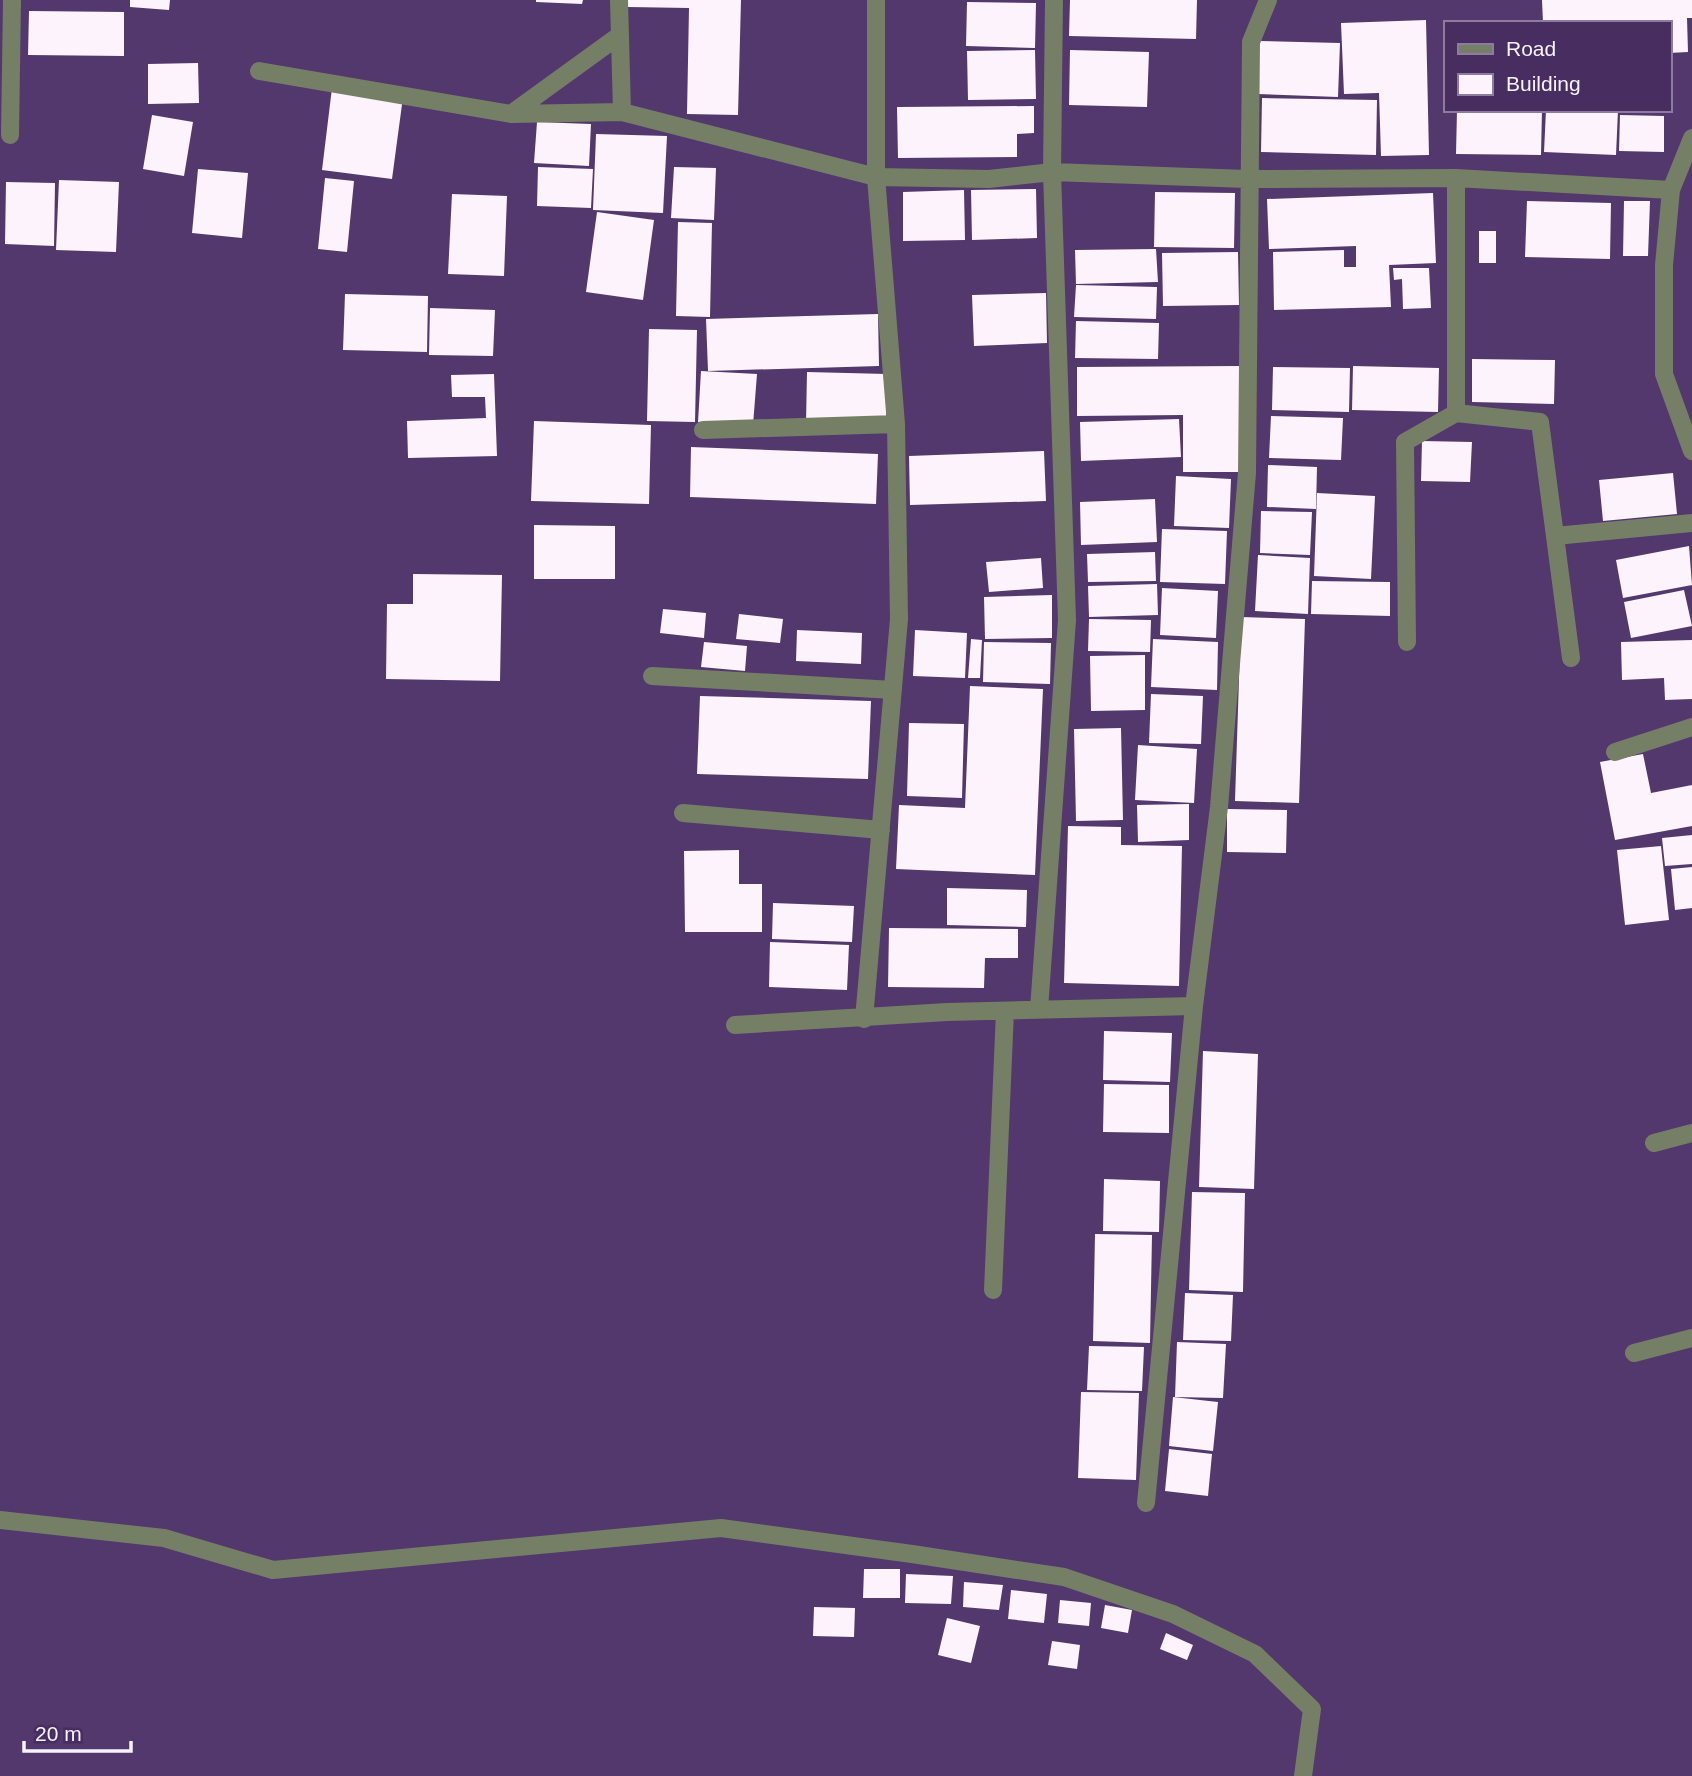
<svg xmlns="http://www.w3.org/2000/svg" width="1692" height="1776" font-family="Arial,sans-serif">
	<rect width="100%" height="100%" fill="#52386c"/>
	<!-- building -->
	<path fill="#fdf3fd" d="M 130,0 L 170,0 L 169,10 L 130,7 Z
		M 536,0 L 583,0 L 582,4 L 536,2 Z
		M 628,0 L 741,0 L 738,115 L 687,114 L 689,8 L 628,7 Z
		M 1070,0 L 1197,0 L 1196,39 L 1069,36 Z
		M 1542,0 L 1692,0 L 1692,18 L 1687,18 L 1688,52 L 1669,53 L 1669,23 L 1543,23 Z
		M 967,2 L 1036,3 L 1035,48 L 966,46 Z
		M 29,11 L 124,12 L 124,56 L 28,55 Z
		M 1426,20 L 1429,155 L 1381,156 L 1379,93 L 1344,94 L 1341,23 Z
		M 1259,41 L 1340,43 L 1338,97 L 1258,94 Z
		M 1035,50 L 1036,99 L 968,100 L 967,51 Z
		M 1070,50 L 1149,52 L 1147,107 L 1069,105 Z
		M 198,63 L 199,103 L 148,104 L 148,64 Z
		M 332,88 L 403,97 L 392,179 L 322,170 Z
		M 1262,98 L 1377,100 L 1376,155 L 1261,152 Z
		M 1034,106 L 1034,133 L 1017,134 L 1017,157 L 898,158 L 897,107 Z
		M 1457,110 L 1542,110 L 1541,155 L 1456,154 Z
		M 1546,110 L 1618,110 L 1616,155 L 1544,152 Z
		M 152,115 L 193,122 L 184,176 L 143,169 Z
		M 1620,115 L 1664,116 L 1664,152 L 1619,151 Z
		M 537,122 L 591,124 L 589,166 L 534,163 Z
		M 596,134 L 667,136 L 663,213 L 593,210 Z
		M 538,167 L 593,169 L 591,208 L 537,206 Z
		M 674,167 L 716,168 L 714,220 L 671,218 Z
		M 198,169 L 248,173 L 242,238 L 192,233 Z
		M 325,178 L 354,181 L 347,252 L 318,249 Z
		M 59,180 L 119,182 L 116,252 L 56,250 Z
		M 6,182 L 55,183 L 54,246 L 5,244 Z
		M 1036,189 L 1037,238 L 972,240 L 971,190 Z
		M 964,190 L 965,240 L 903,241 L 903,192 Z
		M 1155,192 L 1235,193 L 1234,248 L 1154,247 Z
		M 1433,193 L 1436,263 L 1389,265 L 1391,307 L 1274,310 L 1273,252 L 1344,250 L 1344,267 L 1356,267 L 1356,246 L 1269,249 L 1267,199 Z
		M 452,194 L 507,196 L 504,276 L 448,274 Z
		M 1527,201 L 1611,203 L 1610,259 L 1525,257 Z
		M 1624,201 L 1650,201 L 1648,256 L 1623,256 Z
		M 597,212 L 654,220 L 643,300 L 586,292 Z
		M 678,222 L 712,223 L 710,317 L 676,316 Z
		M 1479,231 L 1496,231 L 1496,263 L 1479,263 Z
		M 1156,249 L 1158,282 L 1076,284 L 1075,250 Z
		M 1238,252 L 1239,305 L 1163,306 L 1162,253 Z
		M 1393,268 L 1429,268 L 1431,308 L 1403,309 L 1402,279 L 1394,280 Z
		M 1076,285 L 1157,287 L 1156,319 L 1074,317 Z
		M 1046,293 L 1047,343 L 974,346 L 972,295 Z
		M 345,294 L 428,296 L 427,352 L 343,350 Z
		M 430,308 L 495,310 L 493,356 L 429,355 Z
		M 878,314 L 879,366 L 708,371 L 706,319 Z
		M 1076,321 L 1159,323 L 1158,359 L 1075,358 Z
		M 649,329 L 697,330 L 695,422 L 647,421 Z
		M 1472,359 L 1555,360 L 1554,404 L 1472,402 Z
		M 1240,366 L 1240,472 L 1183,472 L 1183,415 L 1077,416 L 1077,367 Z
		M 1353,366 L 1439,368 L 1438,412 L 1352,410 Z
		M 1273,367 L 1350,368 L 1349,412 L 1272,410 Z
		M 701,371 L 757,374 L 753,425 L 698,422 Z
		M 807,372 L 887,374 L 886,424 L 806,423 Z
		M 494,374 L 497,456 L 408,458 L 407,421 L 486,418 L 485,397 L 452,397 L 451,375 Z
		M 1271,416 L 1343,418 L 1341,460 L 1269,458 Z
		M 1179,419 L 1181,457 L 1081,461 L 1080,422 Z
		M 534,421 L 651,425 L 649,504 L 531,501 Z
		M 1422,441 L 1472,442 L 1470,482 L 1421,481 Z
		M 691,447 L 878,454 L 876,504 L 690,497 Z
		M 1044,451 L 1046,501 L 910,505 L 909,456 Z
		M 1268,465 L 1317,467 L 1316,509 L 1267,507 Z
		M 1673,473 L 1677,514 L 1603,521 L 1599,480 Z
		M 1176,476 L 1231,479 L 1229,528 L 1174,526 Z
		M 1317,493 L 1375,496 L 1371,579 L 1314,576 Z
		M 1155,499 L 1157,542 L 1081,545 L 1080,502 Z
		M 1261,511 L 1312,512 L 1310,555 L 1260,553 Z
		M 534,525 L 615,526 L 615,579 L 534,579 Z
		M 1162,529 L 1227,531 L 1225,584 L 1160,582 Z
		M 1689,546 L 1692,585 L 1623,598 L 1616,560 Z
		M 1155,552 L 1156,581 L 1088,582 L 1087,554 Z
		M 1258,555 L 1310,558 L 1308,614 L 1255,611 Z
		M 1041,558 L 1043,588 L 989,592 L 986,562 Z
		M 413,574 L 502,575 L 500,681 L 386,679 L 387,604 L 413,604 Z
		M 1312,581 L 1390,582 L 1390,616 L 1311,614 Z
		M 1157,584 L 1158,615 L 1089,617 L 1088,586 Z
		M 1162,588 L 1218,591 L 1216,638 L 1160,635 Z
		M 1684,590 L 1692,626 L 1631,638 L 1624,602 Z
		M 1052,595 L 1052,638 L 985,639 L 984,597 Z
		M 663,609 L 706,613 L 704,638 L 660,633 Z
		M 739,614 L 783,619 L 780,643 L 736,639 Z
		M 1241,617 L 1305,619 L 1299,803 L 1235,801 Z
		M 1089,619 L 1151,620 L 1150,652 L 1088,651 Z
		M 797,630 L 862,633 L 861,664 L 796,661 Z
		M 915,630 L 967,633 L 965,678 L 913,676 Z
		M 971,639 L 982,640 L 980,678 L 968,678 Z
		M 1153,639 L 1218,642 L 1217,690 L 1151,687 Z
		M 1692,640 L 1692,699 L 1665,700 L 1664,678 L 1622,680 L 1621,642 Z
		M 704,642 L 747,646 L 745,671 L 701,667 Z
		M 984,642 L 1051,643 L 1050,684 L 983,682 Z
		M 1145,655 L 1145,710 L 1091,711 L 1090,656 Z
		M 970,686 L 1043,689 L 1035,875 L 896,869 L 899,805 L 965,808 Z
		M 1151,694 L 1203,696 L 1201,744 L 1149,743 Z
		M 700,696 L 871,701 L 868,779 L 697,774 Z
		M 909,723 L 964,724 L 962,798 L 907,796 Z
		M 1121,728 L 1123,820 L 1076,821 L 1074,729 Z
		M 1138,745 L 1197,749 L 1194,803 L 1135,800 Z
		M 1643,754 L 1651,793 L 1692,785 L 1692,826 L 1615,840 L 1600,762 Z
		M 1189,804 L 1189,840 L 1138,842 L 1137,805 Z
		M 1227,809 L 1287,810 L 1286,853 L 1227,852 Z
		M 1068,826 L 1121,827 L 1121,845 L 1182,846 L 1179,986 L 1064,983 Z
		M 1692,835 L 1692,864 L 1665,866 L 1662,838 Z
		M 1661,846 L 1669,920 L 1625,925 L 1617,850 Z
		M 739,850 L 739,884 L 762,884 L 762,932 L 685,932 L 684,851 Z
		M 1692,867 L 1692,908 L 1675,910 L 1671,869 Z
		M 947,888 L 1027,890 L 1026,927 L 947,925 Z
		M 773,903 L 854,906 L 852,942 L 772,939 Z
		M 889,928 L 1018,929 L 1018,958 L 985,958 L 984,988 L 888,987 Z
		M 770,942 L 849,945 L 847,990 L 769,987 Z
		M 1104,1031 L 1172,1033 L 1170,1082 L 1103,1080 Z
		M 1203,1051 L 1258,1054 L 1254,1189 L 1199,1187 Z
		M 1104,1084 L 1169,1085 L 1169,1133 L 1103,1132 Z
		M 1104,1179 L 1160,1181 L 1159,1232 L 1103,1231 Z
		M 1192,1192 L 1245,1193 L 1243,1292 L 1189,1290 Z
		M 1095,1234 L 1152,1235 L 1150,1343 L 1093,1341 Z
		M 1185,1293 L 1233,1295 L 1231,1341 L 1183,1340 Z
		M 1177,1342 L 1226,1344 L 1223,1398 L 1175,1397 Z
		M 1089,1346 L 1144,1347 L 1142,1391 L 1087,1390 Z
		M 1081,1392 L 1139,1393 L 1136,1480 L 1078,1478 Z
		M 1173,1397 L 1218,1402 L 1213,1451 L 1169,1446 Z
		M 1169,1449 L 1212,1454 L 1208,1496 L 1165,1491 Z
		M 864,1569 L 900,1569 L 900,1598 L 863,1598 Z
		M 906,1574 L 953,1576 L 951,1604 L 905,1603 Z
		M 964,1582 L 1003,1585 L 999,1610 L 963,1607 Z
		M 1011,1590 L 1047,1594 L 1044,1623 L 1008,1619 Z
		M 1060,1600 L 1091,1603 L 1089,1626 L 1058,1623 Z
		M 1105,1605 L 1132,1610 L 1128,1633 L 1101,1628 Z
		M 814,1607 L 855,1608 L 854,1637 L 813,1636 Z
		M 947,1618 L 980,1626 L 971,1663 L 938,1655 Z
		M 1166,1633 L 1193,1645 L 1187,1660 L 1160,1649 Z
		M 1052,1641 L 1080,1645 L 1077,1669 L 1048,1665 Z"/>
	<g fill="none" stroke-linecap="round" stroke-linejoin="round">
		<!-- minor -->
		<path stroke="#757f65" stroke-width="18" d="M 619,0 L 622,112
			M 259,71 L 511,114 L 622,112 L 876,177 L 989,179 L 1052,172 L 1247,179 L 1456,178 L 1671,190
			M 511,114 L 620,35
			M 10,135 L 12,0
			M 1692,138 L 1671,190 L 1664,265 L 1664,374 L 1692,451
			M 1456,178 L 1456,413
			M 703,430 L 896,424
			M 1555,536 L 1692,523
			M 1407,642 L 1405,442 L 1456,413 L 1540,422 L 1571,658
			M 652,676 L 893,690
			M 1615,752 L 1692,727
			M 683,813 L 881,830
			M 1039,1009 L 1067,620 L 1052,172 L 1054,0
			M 864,1019 L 899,619 L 896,424 L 876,177 L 876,0
			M 735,1025 L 947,1012 L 1194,1006
			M 1654,1143 L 1692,1133
			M 993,1290 L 1005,1011
			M 1634,1353 L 1692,1338
			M 1146,1503 L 1194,1006 L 1219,807 L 1247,473 L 1251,42 L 1268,0
			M 0,1520 L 164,1538 L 273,1570 L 721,1528 L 912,1554 L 1064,1577 L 1173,1614 L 1255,1654 L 1312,1709 L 1303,1776"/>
	</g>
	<!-- legend -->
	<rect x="1444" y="21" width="228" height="91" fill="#472d60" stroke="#8d7ca0" stroke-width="2"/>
	<rect x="1458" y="44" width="35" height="10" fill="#757f65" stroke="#8d7ca0" stroke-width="2"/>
	<text x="1506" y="56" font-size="21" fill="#f7f2ff">Road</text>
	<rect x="1458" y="74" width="35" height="21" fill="#fdf3fd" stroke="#8d7ca0" stroke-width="2"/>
	<text x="1506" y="91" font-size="21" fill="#f7f2ff">Building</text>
	<!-- scale -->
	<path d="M24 1741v10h107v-10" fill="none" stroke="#f7f2ff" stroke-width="3.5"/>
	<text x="35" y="1741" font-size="21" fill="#f7f2ff" stroke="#472d60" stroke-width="5" paint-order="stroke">20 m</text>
</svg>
